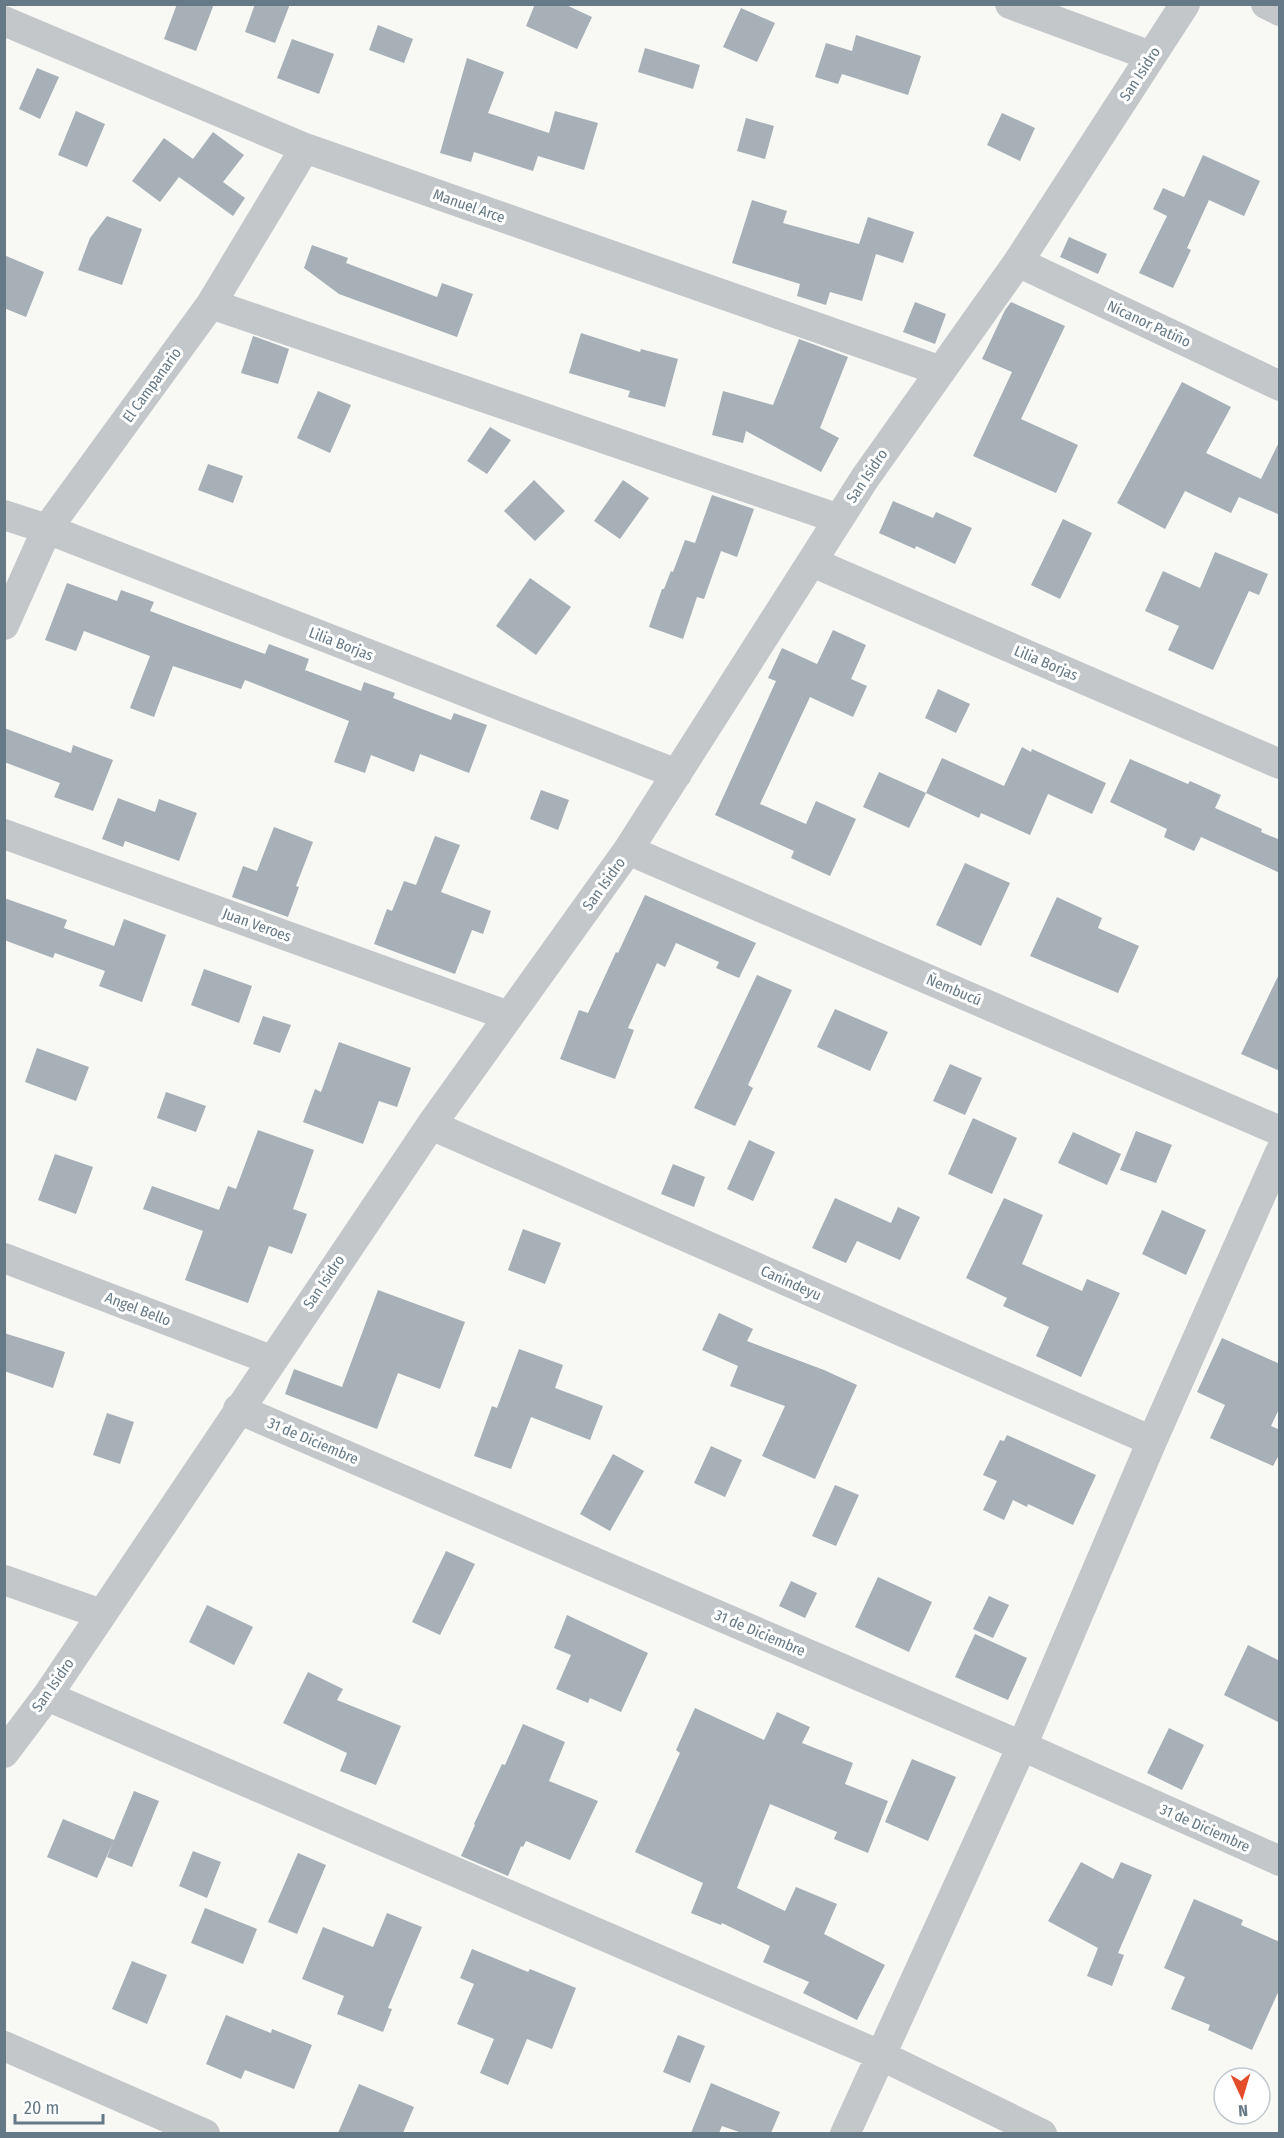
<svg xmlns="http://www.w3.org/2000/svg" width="1284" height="2138" font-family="'Fira Sans Condensed',sans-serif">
	<rect width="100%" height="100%" fill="#f8f8f5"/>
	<!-- building -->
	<path fill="#a7b0b6" d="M 177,4 L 214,4 L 196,51 L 164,39 Z
		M 255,4 L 290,4 L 275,43 L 245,32 Z
		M 535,4 L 564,4 L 592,17 L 577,49 L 526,26 Z
		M 741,8 L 775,23 L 757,62 L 723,47 Z
		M 378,25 L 413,39 L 404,63 L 369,50 Z
		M 856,35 L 921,56 L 908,95 L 842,74 L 838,84 L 815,77 L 826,43 L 852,51 Z
		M 292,39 L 334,54 L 319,94 L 277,78 Z
		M 645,48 L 700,65 L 693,89 L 638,72 Z
		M 467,58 L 504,72 L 488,113 L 549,133 L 555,111 L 598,123 L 584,170 L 538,156 L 533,171 L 474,152 L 471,162 L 440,153 Z
		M 37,68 L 59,77 L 40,119 L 19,109 Z
		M 76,111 L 105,124 L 87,167 L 58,155 Z
		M 1002,113 L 1035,128 L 1020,161 L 987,145 Z
		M 746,118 L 774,126 L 765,159 L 737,151 Z
		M 213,132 L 244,155 L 223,182 L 245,198 L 233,216 L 179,177 L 160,202 L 132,181 L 164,138 L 193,159 Z
		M 1203,155 L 1260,181 L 1244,216 L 1209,200 L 1187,248 L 1191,250 L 1173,288 L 1139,273 L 1167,216 L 1153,209 L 1163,188 L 1184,197 Z
		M 752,200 L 787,211 L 783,223 L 859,244 L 868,217 L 914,232 L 903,263 L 876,254 L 862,301 L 830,292 L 826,305 L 797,296 L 800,284 L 732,263 Z
		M 107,216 L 142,229 L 122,285 L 78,270 L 90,238 Z
		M 1069,237 L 1107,254 L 1098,274 L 1060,257 Z
		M 312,245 L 348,258 L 346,263 L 437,297 L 442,283 L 473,294 L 457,337 L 339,294 L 304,268 Z
		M 4,255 L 44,272 L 26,317 L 4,308 Z
		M 915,302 L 946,314 L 935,344 L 903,332 Z
		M 1011,302 L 1065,326 L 1021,419 L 1078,445 L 1056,493 L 973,456 L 1012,372 L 982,359 L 1005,310 Z
		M 581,333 L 640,352 L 641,349 L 678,359 L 665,407 L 628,397 L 630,391 L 569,373 Z
		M 253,336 L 289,349 L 278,384 L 241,373 Z
		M 799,339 L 848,357 L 820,428 L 839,438 L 821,472 L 746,431 L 743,443 L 712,435 L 723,391 L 773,405 Z
		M 1182,382 L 1231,407 L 1206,453 L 1261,479 L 1280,440 L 1280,515 L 1239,497 L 1231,513 L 1185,491 L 1165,529 L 1117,503 Z
		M 318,391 L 351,405 L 330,453 L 297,438 Z
		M 490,427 L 511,440 L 487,474 L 467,461 Z
		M 208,464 L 243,476 L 233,503 L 198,490 Z
		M 534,480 L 565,511 L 535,541 L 504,511 Z
		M 623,480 L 649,498 L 620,539 L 594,521 Z
		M 712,495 L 754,509 L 737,557 L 721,551 L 704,599 L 697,597 L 683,639 L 649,627 L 662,589 L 664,589 L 671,571 L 673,572 L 685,540 L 695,543 Z
		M 893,501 L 933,518 L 936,512 L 972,528 L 955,564 L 916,546 L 915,549 L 879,533 Z
		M 1063,519 L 1092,533 L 1060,599 L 1031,585 Z
		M 1215,552 L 1268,574 L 1259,595 L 1249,591 L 1213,670 L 1168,650 L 1179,626 L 1145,611 L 1163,571 L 1200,588 Z
		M 530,578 L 571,607 L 536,655 L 496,626 Z
		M 67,583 L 117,601 L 121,590 L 154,602 L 150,611 L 216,636 L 265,654 L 269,644 L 309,659 L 305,670 L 361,691 L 364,682 L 395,693 L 393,698 L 451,720 L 454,713 L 487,725 L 469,773 L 420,754 L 414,772 L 371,755 L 365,773 L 334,762 L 349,721 L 245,680 L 241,689 L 173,666 L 154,717 L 130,708 L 150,656 L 84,631 L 76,651 L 45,640 Z
		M 833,630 L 866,645 L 851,679 L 867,686 L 853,717 L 810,697 L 760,804 L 806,824 L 816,801 L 856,819 L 830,876 L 791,858 L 794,851 L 715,815 L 776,681 L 768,678 L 782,648 L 817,664 Z
		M 938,689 L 970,704 L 956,733 L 925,718 Z
		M 4,728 L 71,753 L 73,745 L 113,760 L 93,811 L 54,797 L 60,783 L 4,762 Z
		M 1022,747 L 1031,752 L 1032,749 L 1106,783 L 1092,814 L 1048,794 L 1030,835 L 981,813 L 979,818 L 926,793 L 942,758 L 1004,786 Z
		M 1130,759 L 1188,784 L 1190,781 L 1221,795 L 1215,808 L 1262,829 L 1261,832 L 1280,840 L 1280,873 L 1201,837 L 1194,851 L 1164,837 L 1167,829 L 1110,802 Z
		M 879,772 L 926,793 L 909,828 L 863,807 Z
		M 541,790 L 569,800 L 558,830 L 530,819 Z
		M 118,798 L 155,812 L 159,799 L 197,813 L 179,861 L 125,841 L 123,847 L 102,839 Z
		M 274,827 L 313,842 L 296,886 L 299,887 L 288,917 L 232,897 L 243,866 L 257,871 Z
		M 435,836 L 460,845 L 441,892 L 491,911 L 483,934 L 472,930 L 455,974 L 374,944 L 387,909 L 392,911 L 404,881 L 416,885 Z
		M 965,863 L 1010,883 L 981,946 L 936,925 Z
		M 645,895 L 756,943 L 739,978 L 716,968 L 719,962 L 676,943 L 665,967 L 657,963 L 628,1028 L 634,1030 L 615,1079 L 560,1059 L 579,1010 L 588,1013 L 616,952 L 618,953 Z
		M 1057,897 L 1102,918 L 1098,928 L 1139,946 L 1118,993 L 1030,956 Z
		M 4,898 L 67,920 L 64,928 L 114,946 L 124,919 L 166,935 L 142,1002 L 99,986 L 105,971 L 55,953 L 53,958 L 4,940 Z
		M 204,969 L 252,986 L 239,1023 L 191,1005 Z
		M 1280,972 L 1280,1071 L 1241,1054 Z
		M 757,975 L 792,990 L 748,1085 L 753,1088 L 735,1126 L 694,1108 Z
		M 835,1009 L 888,1032 L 870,1071 L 817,1047 Z
		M 263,1016 L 291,1025 L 280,1053 L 253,1044 Z
		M 339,1042 L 411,1068 L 397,1107 L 379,1101 L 363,1144 L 303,1122 L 315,1089 L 321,1092 Z
		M 37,1048 L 89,1067 L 76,1101 L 25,1082 Z
		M 950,1064 L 982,1078 L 965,1115 L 933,1101 Z
		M 166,1092 L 206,1106 L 196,1132 L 157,1118 Z
		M 973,1118 L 1017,1138 L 992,1194 L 948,1174 Z
		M 258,1130 L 314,1150 L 293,1209 L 307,1214 L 292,1254 L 269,1246 L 248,1303 L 185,1280 L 203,1231 L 143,1209 L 152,1186 L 219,1210 L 228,1186 L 236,1189 Z
		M 1136,1131 L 1172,1145 L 1156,1183 L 1120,1170 Z
		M 1073,1132 L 1121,1154 L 1107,1185 L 1058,1163 Z
		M 749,1140 L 775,1152 L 753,1201 L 727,1189 Z
		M 55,1154 L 93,1167 L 76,1214 L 38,1200 Z
		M 673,1164 L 705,1177 L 694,1207 L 661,1194 Z
		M 835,1198 L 891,1223 L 898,1207 L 920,1217 L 900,1260 L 857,1241 L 846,1263 L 812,1248 Z
		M 1004,1198 L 1043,1215 L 1022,1264 L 1082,1291 L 1087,1279 L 1120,1293 L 1081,1377 L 1036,1356 L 1049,1327 L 1003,1306 L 1007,1298 L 966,1278 Z
		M 1162,1210 L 1206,1230 L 1186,1275 L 1142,1254 Z
		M 523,1229 L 561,1243 L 545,1284 L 508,1270 Z
		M 378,1290 L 465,1322 L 440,1389 L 398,1373 L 377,1429 L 285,1394 L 294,1369 L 342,1387 Z
		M 719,1313 L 753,1329 L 747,1341 L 824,1370 L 857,1385 L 815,1479 L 762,1456 L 785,1406 L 730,1386 L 738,1366 L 702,1350 Z
		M 4,1333 L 65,1352 L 53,1388 L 4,1371 Z
		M 1222,1338 L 1280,1364 L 1280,1407 L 1271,1426 L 1280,1430 L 1280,1453 L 1273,1466 L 1210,1438 L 1225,1405 L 1197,1392 Z
		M 519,1349 L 563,1365 L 555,1388 L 603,1406 L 590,1440 L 531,1417 L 511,1469 L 474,1456 L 492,1406 L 497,1408 Z
		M 107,1413 L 134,1422 L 120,1464 L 93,1455 Z
		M 1007,1435 L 1096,1475 L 1073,1525 L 1028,1504 L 1027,1507 L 1013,1500 L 1004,1520 L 983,1510 L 997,1481 L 983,1475 L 1000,1440 L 1004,1441 Z
		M 711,1446 L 742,1460 L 725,1497 L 694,1483 Z
		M 613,1454 L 644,1471 L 610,1531 L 580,1514 Z
		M 835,1485 L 859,1495 L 836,1546 L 812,1536 Z
		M 446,1551 L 475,1564 L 440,1635 L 412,1622 Z
		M 878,1577 L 932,1602 L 909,1652 L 855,1627 Z
		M 791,1581 L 817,1593 L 805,1618 L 779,1606 Z
		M 989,1596 L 1009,1605 L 993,1638 L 973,1629 Z
		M 207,1605 L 253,1627 L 234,1665 L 189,1642 Z
		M 567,1615 L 648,1653 L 621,1712 L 590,1698 L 588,1703 L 556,1689 L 571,1655 L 554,1648 Z
		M 975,1634 L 1027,1658 L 1008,1700 L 955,1677 Z
		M 1248,1645 L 1280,1661 L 1280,1723 L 1224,1695 Z
		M 308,1672 L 343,1689 L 337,1700 L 401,1726 L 376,1785 L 340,1771 L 347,1753 L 283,1723 Z
		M 695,1708 L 764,1740 L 777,1712 L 810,1727 L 802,1743 L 853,1763 L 845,1784 L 888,1801 L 868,1853 L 834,1839 L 837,1832 L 770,1804 L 737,1888 L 785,1911 L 796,1887 L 837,1904 L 824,1934 L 885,1965 L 857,2020 L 803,1993 L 809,1982 L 763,1962 L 770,1946 L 722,1923 L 721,1925 L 691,1913 L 703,1883 L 635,1852 L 680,1753 L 676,1750 Z
		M 523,1724 L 565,1742 L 549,1781 L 598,1801 L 570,1860 L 526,1841 L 523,1847 L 521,1846 L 508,1876 L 461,1856 L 475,1825 L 474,1824 L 502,1764 L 505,1765 Z
		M 1169,1728 L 1204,1745 L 1182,1790 L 1147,1773 Z
		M 912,1759 L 956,1777 L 928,1841 L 885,1822 Z
		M 134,1791 L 159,1801 L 132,1867 L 107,1857 Z
		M 63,1819 L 114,1840 L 97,1878 L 47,1857 Z
		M 193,1851 L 221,1862 L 207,1898 L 179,1886 Z
		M 298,1853 L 326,1865 L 297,1934 L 268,1922 Z
		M 1081,1862 L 1113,1879 L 1121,1862 L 1152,1875 L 1118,1953 L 1124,1955 L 1112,1986 L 1087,1976 L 1098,1948 L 1048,1921 Z
		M 1194,1899 L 1243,1920 L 1241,1925 L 1280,1942 L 1280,1988 L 1252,2050 L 1208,2030 L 1210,2025 L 1171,2009 L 1185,1977 L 1164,1968 Z
		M 205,1908 L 257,1929 L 243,1964 L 191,1943 Z
		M 387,1913 L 422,1927 L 388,2008 L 392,2009 L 383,2032 L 337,2014 L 344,1996 L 302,1979 L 323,1927 L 373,1947 Z
		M 472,1949 L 528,1972 L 530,1969 L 576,1988 L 552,2049 L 527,2039 L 508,2085 L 480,2073 L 494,2039 L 457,2024 L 474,1984 L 460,1978 Z
		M 132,1961 L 167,1975 L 147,2024 L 112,2009 Z
		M 226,2015 L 271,2033 L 272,2029 L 312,2045 L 294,2089 L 245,2070 L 241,2079 L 206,2064 Z
		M 678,2035 L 705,2046 L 690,2083 L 663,2072 Z
		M 711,2083 L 780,2112 L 771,2133 L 742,2133 L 722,2126 L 719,2133 L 691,2133 Z
		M 359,2084 L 414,2107 L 403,2133 L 338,2133 Z"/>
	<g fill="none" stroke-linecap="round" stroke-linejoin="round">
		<!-- street -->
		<path stroke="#c3c7ca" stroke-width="30" d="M 1010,4 L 1151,56
			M 1266,4 L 1280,11
			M 4,21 L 305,148 L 941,371
			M 1018,262 L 1280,386
			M 211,304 L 839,519
			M 4,515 L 47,529 L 677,774
			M 812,562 L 1280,764
			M 4,625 L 47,529 L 211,304 L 305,148
			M 4,834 L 509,1016
			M 628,850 L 1280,1131
			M 431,1125 L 1152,1441
			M 4,1258 L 271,1360
			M 238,1409 L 1022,1746 L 1280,1861
			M 4,1580 L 101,1614
			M 47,1696 L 880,2055 L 1042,2134
			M 4,1753 L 47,1696 L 431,1125 L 628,850 L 865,478 L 1018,262 L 1185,4
			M 4,2046 L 205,2134
			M 845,2134 L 1022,1746 L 1152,1441 L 1280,1152"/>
	</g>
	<g text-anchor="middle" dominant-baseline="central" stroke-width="6" stroke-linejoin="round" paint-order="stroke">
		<!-- street labels -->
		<g font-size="15" fill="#667986" stroke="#fff">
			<text transform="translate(1140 74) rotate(-57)">San Isidro</text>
			<text transform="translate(469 206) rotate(19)">Manuel Arce</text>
			<text transform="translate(1149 324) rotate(25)">Nicanor Patiño</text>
			<text transform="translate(152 385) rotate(-54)">El Campanario</text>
			<text transform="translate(867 476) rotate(-56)">San Isidro</text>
			<text transform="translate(341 644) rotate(21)">Lilia Borjas</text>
			<text transform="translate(1046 663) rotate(23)">Lilia Borjas</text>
			<text transform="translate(604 884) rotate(-54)">San Isidro</text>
			<text transform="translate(257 925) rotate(20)">Juan Veroes</text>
			<text transform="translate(954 990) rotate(23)">Ñembucú</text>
			<text transform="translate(324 1282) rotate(-56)">San Isidro</text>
			<text transform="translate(791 1283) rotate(24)">Canindeyu</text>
			<text transform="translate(138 1309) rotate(21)">Angel Bello</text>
			<text transform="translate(313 1441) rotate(23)">31 de Diciembre</text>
			<text transform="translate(760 1633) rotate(23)">31 de Diciembre</text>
			<text transform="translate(53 1685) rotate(-55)">San Isidro</text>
			<text transform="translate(1205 1828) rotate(24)">31 de Diciembre</text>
		</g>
	</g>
	<!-- border -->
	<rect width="1284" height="2138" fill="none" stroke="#667986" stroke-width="12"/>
	<!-- north arrow -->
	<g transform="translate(1242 2096) rotate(176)"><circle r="28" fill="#ffffff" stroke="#c2c9cf" stroke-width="1.5"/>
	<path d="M0-4.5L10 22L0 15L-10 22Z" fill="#e44d29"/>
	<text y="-9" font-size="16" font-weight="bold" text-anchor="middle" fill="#667986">N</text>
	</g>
	<!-- scale -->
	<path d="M15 2114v9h88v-9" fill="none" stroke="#667986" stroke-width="3"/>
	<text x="24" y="2114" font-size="18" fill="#667986" stroke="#ffffff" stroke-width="4.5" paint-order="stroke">20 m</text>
</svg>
